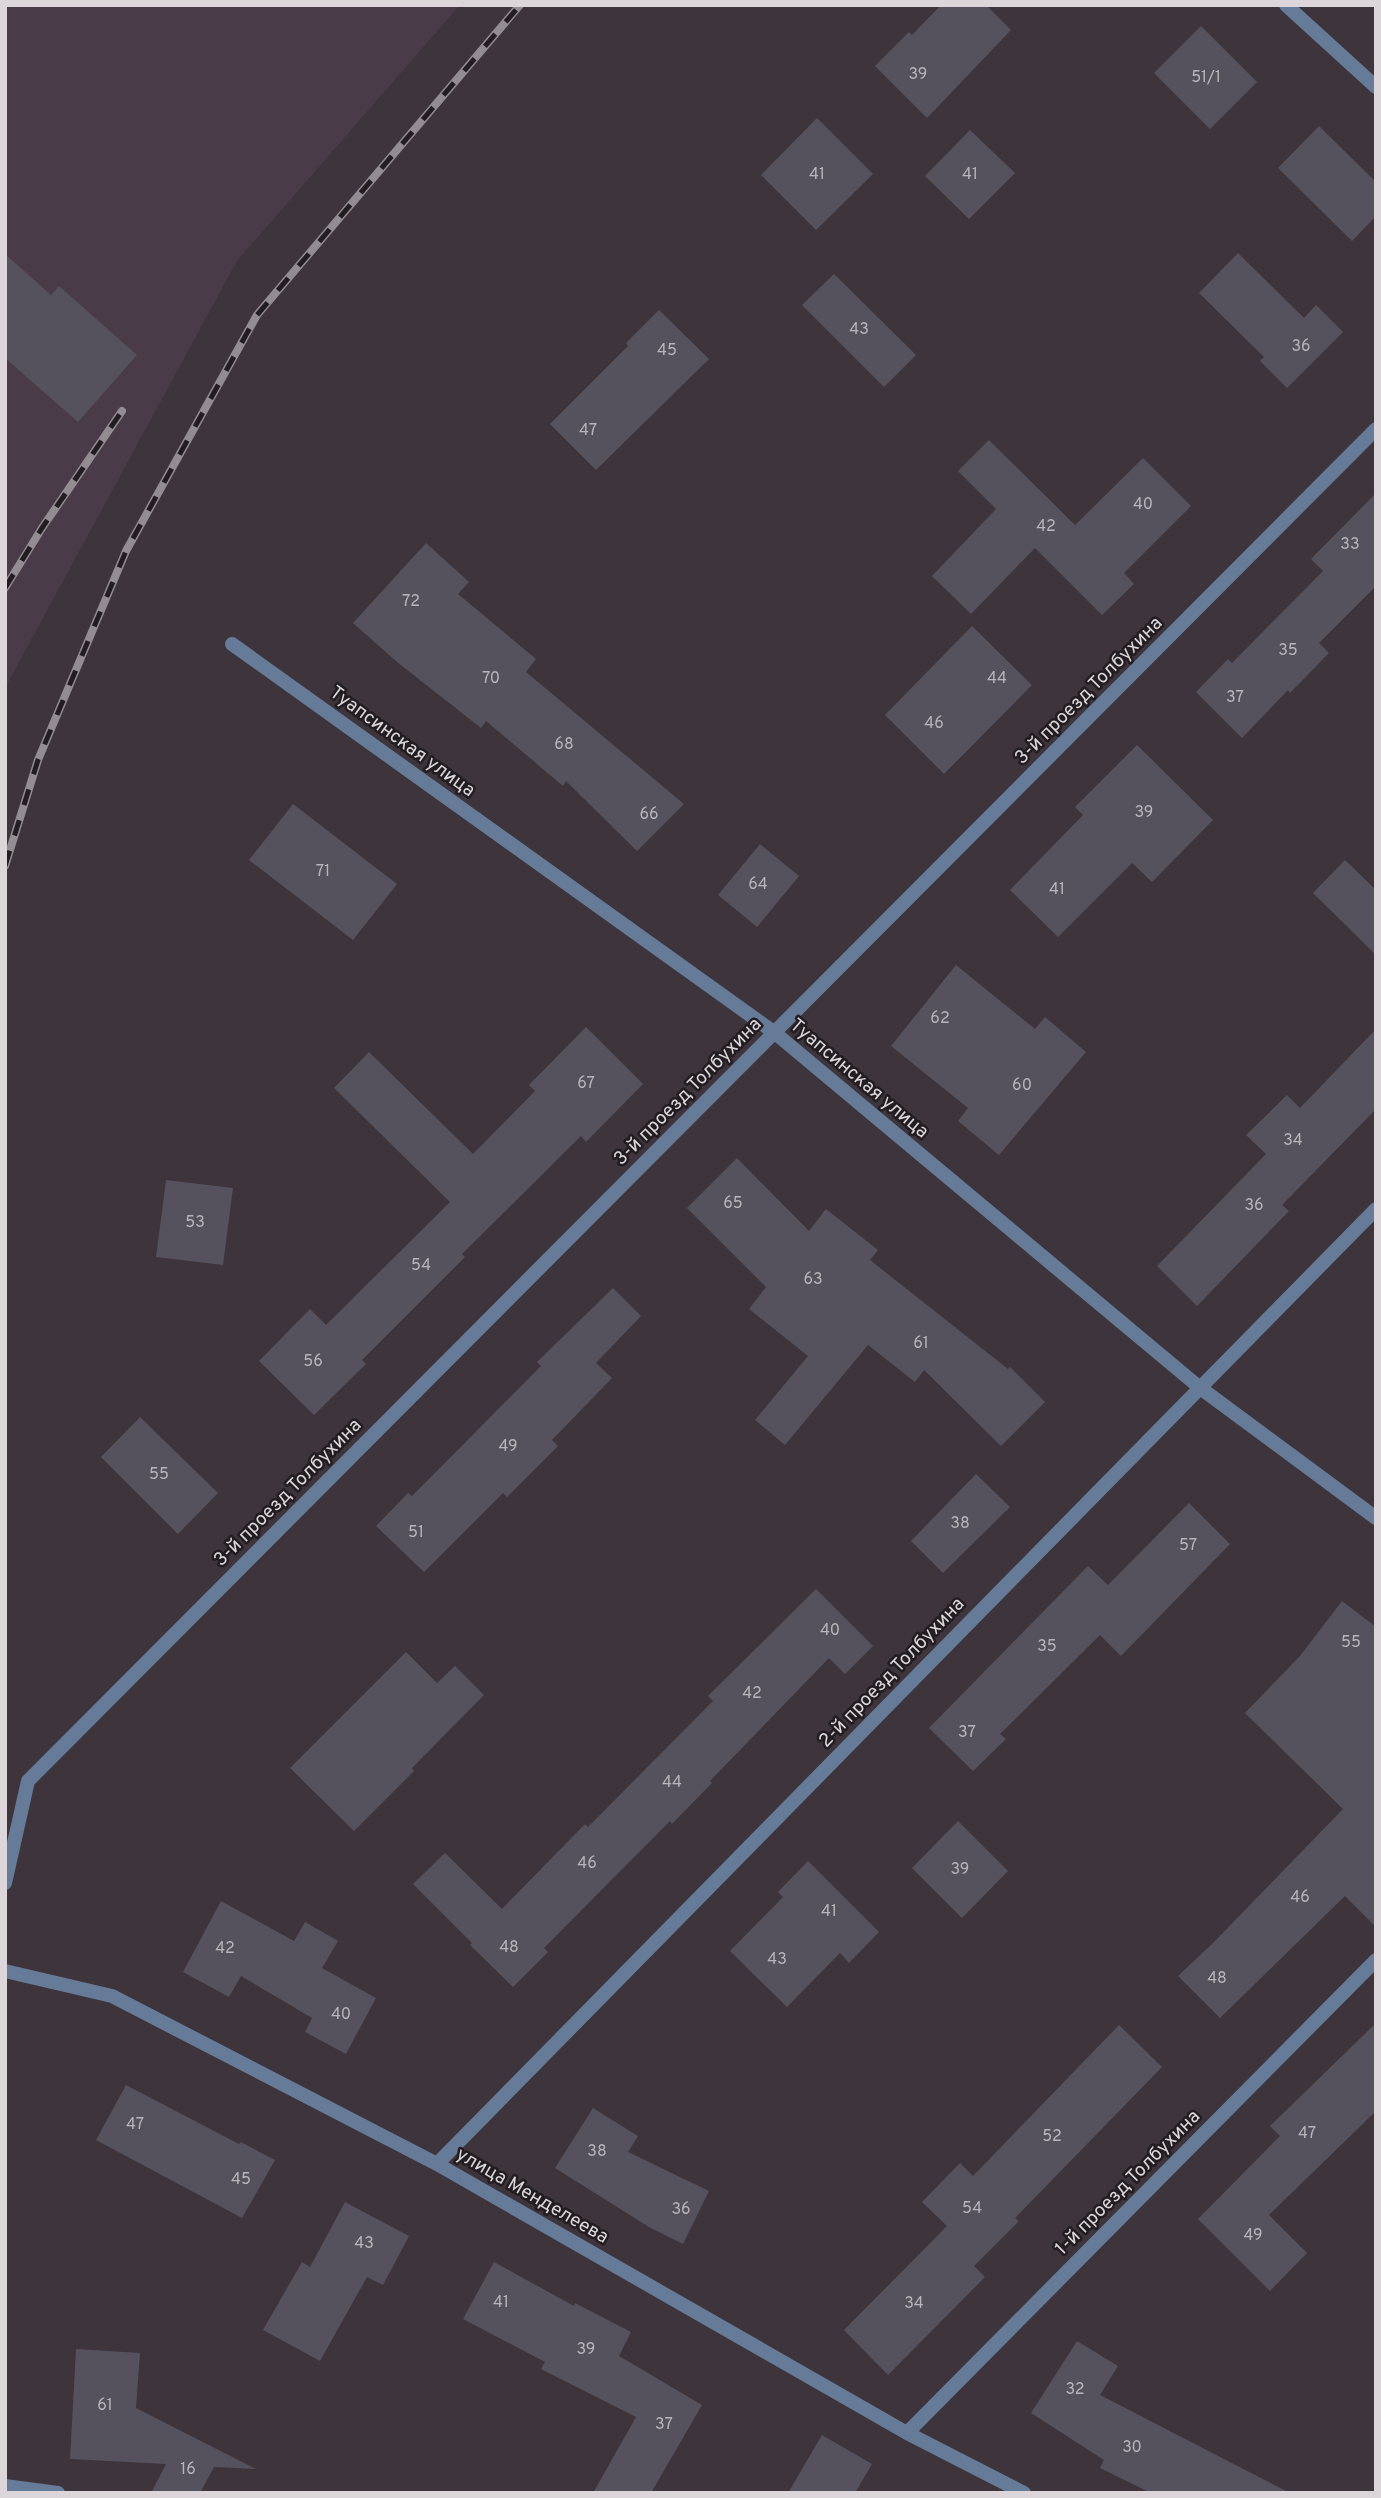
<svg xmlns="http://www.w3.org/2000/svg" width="1381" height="2498" font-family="Overpass,sans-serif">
	<rect width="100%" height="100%" fill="#3d343c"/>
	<!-- built -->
	<path fill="#493b48" d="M 5,5 L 460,5 L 237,261 L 5,688 Z"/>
	<!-- building -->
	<path fill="#56525d" d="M 941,5 L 986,5 L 1011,30 L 927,118 L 875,66 L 909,32 L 912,35 Z
		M 1201,26 L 1257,82 L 1210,129 L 1154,73 Z
		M 817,118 L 873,174 L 816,230 L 761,175 Z
		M 1319,126 L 1376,182 L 1376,216 L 1352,241 L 1278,168 Z
		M 970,130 L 1015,173 L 969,219 L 925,176 Z
		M 1238,253 L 1304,318 L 1316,305 L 1343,332 L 1287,388 L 1260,361 L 1264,357 L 1199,293 Z
		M 5,254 L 51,295 L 59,286 L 137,355 L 78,422 L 5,358 Z
		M 834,274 L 916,355 L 884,387 L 802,305 Z
		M 659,310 L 709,359 L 596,470 L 550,424 L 628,346 L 626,343 Z
		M 989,440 L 1075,525 L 1143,458 L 1191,506 L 1124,573 L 1134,584 L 1102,615 L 1035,548 L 971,614 L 932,576 L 996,509 L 958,471 Z
		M 1376,493 L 1376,586 L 1319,643 L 1329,653 L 1290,693 L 1288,690 L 1242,738 L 1196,692 L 1228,659 L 1232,663 L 1323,571 L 1311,559 Z
		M 426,543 L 469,582 L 458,594 L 536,659 L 526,672 L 684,804 L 637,851 L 566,781 L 563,786 L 486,721 L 481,728 L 397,662 L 353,623 Z
		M 972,626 L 1032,685 L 944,774 L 885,715 Z
		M 1137,745 L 1213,820 L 1152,882 L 1132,863 L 1058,937 L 1010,890 L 1083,815 L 1075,807 Z
		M 293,804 L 397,884 L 353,940 L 249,860 Z
		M 760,844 L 799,876 L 757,927 L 718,895 Z
		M 1345,860 L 1376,890 L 1376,955 L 1313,893 Z
		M 956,965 L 1035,1029 L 1045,1017 L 1086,1052 L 999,1155 L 958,1121 L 968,1108 L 891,1046 Z
		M 586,1027 L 643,1084 L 586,1142 L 581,1136 L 462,1254 L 465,1257 L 362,1360 L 366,1364 L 314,1415 L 259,1361 L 310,1309 L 326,1325 L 450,1202 L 334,1088 L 369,1052 L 473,1154 L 535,1091 L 529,1085 Z
		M 1376,1029 L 1376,1109 L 1282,1205 L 1289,1211 L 1197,1306 L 1157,1266 L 1266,1154 L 1246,1135 L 1287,1095 L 1300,1108 Z
		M 737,1158 L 809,1231 L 826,1209 L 878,1250 L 870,1260 L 1008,1369 L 1010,1367 L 1045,1402 L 1001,1446 L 924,1370 L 915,1382 L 868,1345 L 785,1445 L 755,1420 L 808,1356 L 749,1309 L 766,1287 L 687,1208 Z
		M 166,1180 L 233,1188 L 223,1265 L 156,1257 Z
		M 613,1288 L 641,1316 L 596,1363 L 612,1378 L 552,1440 L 558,1446 L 507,1497 L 503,1493 L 424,1572 L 376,1526 L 408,1493 L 412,1496 L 541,1366 L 537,1362 Z
		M 140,1417 L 218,1493 L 178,1534 L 101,1457 Z
		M 976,1474 L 1010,1507 L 943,1573 L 911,1541 Z
		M 1189,1503 L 1230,1544 L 1121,1656 L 1100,1635 L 1000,1734 L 1006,1739 L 973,1771 L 929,1728 L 1088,1566 L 1108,1585 Z
		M 816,1589 L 873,1646 L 845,1674 L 829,1658 L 710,1781 L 712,1783 L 672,1824 L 670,1821 L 544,1948 L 548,1952 L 513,1987 L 470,1945 L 472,1943 L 413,1884 L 445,1853 L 502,1909 L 585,1824 L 588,1827 L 713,1701 L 708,1696 Z
		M 1342,1601 L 1376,1627 L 1376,1927 L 1345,1896 L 1220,2018 L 1178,1976 L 1214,1942 L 1343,1809 L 1245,1713 L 1300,1656 Z
		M 406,1652 L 437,1683 L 455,1666 L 484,1695 L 412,1768 L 414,1771 L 354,1831 L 290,1768 Z
		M 958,1821 L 1008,1871 L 962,1918 L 912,1868 Z
		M 808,1861 L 879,1932 L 849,1963 L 840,1953 L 787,2007 L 730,1951 L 783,1897 L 778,1892 Z
		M 221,1901 L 294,1941 L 305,1922 L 338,1941 L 322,1968 L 376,1998 L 346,2054 L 305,2032 L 312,2018 L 241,1976 L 229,1997 L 183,1972 Z
		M 1376,2023 L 1376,2111 L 1269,2215 L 1307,2253 L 1270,2291 L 1198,2219 L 1280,2136 L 1270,2126 Z
		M 1119,2025 L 1162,2067 L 1015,2218 L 1019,2221 L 974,2266 L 985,2277 L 888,2375 L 844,2330 L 947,2226 L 922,2202 L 960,2163 L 973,2176 Z
		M 126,2085 L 239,2144 L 241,2142 L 275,2160 L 242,2218 L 96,2140 Z
		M 593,2108 L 638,2136 L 628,2152 L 709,2191 L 683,2244 L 649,2227 L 555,2168 Z
		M 345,2202 L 409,2236 L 383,2285 L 367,2277 L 320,2361 L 263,2330 L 302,2262 L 310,2267 Z
		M 494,2262 L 574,2306 L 575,2303 L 631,2332 L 619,2356 L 702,2405 L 651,2493 L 593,2493 L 636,2417 L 541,2369 L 545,2362 L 463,2319 Z
		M 1077,2341 L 1118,2366 L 1100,2395 L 1290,2493 L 1151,2493 L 1100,2468 L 1104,2460 L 1031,2413 Z
		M 76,2349 L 140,2353 L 136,2408 L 256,2469 L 214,2467 L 200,2493 L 151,2493 L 166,2464 L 70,2459 Z
		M 822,2435 L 872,2464 L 855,2493 L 788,2493 Z"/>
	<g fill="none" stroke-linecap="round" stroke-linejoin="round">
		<!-- street -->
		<path stroke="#667b98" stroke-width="14" d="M 1286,5 L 1376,87
			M 232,644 L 775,1033 L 1199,1387 L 1376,1518
			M 5,1883 L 28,1781 L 1376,429
			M 5,1971 L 112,1996 L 437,2164 L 907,2433 L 1024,2493
			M 437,2164 L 1376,1209
			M 907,2433 L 1376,1960
			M 5,2486 L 58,2493"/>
		<!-- rail casing -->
		<g stroke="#938c92" stroke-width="8">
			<path id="rail" d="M 5,588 L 42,528 L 122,411
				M 5,866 L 38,760 L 126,551 L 257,315 L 520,5"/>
		</g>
		<!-- rail -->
		<use href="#rail" stroke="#211d21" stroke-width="5" stroke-dasharray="16" stroke-linecap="butt"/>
	</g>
	<g text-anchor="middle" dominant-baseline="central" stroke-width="5" stroke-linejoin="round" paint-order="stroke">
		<!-- number labels -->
		<g font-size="16" fill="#bab5bc">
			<text x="918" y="75">39</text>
			<text x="1206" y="78">51/1</text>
			<text x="817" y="175">41</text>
			<text x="970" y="175">41</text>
			<text x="859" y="330">43</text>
			<text x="1301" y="347">36</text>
			<text x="667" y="351">45</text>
			<text x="588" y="431">47</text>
			<text x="1143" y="505">40</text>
			<text x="1046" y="527">42</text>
			<text x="1350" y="545">33</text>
			<text x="411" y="602">72</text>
			<text x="1288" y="651">35</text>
			<text x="491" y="679">70</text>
			<text x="997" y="679">44</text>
			<text x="1235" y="698">37</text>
			<text x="934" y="724">46</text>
			<text x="564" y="745">68</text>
			<text x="1144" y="813">39</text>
			<text x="649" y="815">66</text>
			<text x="323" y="872">71</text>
			<text x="758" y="885">64</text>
			<text x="1057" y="890">41</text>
			<text x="940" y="1019">62</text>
			<text x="586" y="1084">67</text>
			<text x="1022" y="1086">60</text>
			<text x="1293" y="1141">34</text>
			<text x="733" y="1204">65</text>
			<text x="1254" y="1206">36</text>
			<text x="195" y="1223">53</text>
			<text x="421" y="1266">54</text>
			<text x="813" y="1280">63</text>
			<text x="921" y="1344">61</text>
			<text x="313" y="1362">56</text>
			<text x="508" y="1447">49</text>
			<text x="159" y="1475">55</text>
			<text x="960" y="1524">38</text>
			<text x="416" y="1533">51</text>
			<text x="1188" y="1546">57</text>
			<text x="830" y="1631">40</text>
			<text x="1351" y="1643">55</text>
			<text x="1047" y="1647">35</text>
			<text x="752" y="1694">42</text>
			<text x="967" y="1733">37</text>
			<text x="672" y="1783">44</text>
			<text x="587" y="1864">46</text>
			<text x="960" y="1870">39</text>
			<text x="1300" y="1898">46</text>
			<text x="829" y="1912">41</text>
			<text x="509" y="1948">48</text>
			<text x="225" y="1949">42</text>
			<text x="777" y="1960">43</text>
			<text x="1217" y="1979">48</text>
			<text x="341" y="2015">40</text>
			<text x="135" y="2125">47</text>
			<text x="1307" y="2134">47</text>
			<text x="1052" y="2137">52</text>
			<text x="597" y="2152">38</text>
			<text x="241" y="2180">45</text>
			<text x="972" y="2209">54</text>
			<text x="681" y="2210">36</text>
			<text x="1253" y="2236">49</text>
			<text x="364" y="2244">43</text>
			<text x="501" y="2303">41</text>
			<text x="914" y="2304">34</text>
			<text x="586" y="2350">39</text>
			<text x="1075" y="2390">32</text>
			<text x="105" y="2406">61</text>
			<text x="664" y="2425">37</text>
			<text x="1132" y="2448">30</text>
			<text x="188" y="2470">16</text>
		</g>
		<!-- street labels -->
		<g font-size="19" fill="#dcd6db" stroke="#211d21">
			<text transform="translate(1089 691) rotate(-45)">3-й проезд Толбухина</text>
			<text transform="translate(402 742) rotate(36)">Туапсинская улица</text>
			<text transform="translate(859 1079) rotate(40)">Туапсинская улица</text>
			<text transform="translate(688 1092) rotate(-45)">3-й проезд Толбухина</text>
			<text transform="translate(288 1493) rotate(-45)">3-й проезд Толбухина</text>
			<text transform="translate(892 1673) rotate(-46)">2-й проезд Толбухина</text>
			<text transform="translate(1128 2183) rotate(-45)">1-й проезд Толбухина</text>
			<text transform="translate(532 2196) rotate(30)">улица Менделеева</text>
		</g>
	</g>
	<!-- border -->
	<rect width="1381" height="2498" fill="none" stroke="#dcd6db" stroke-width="14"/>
</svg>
